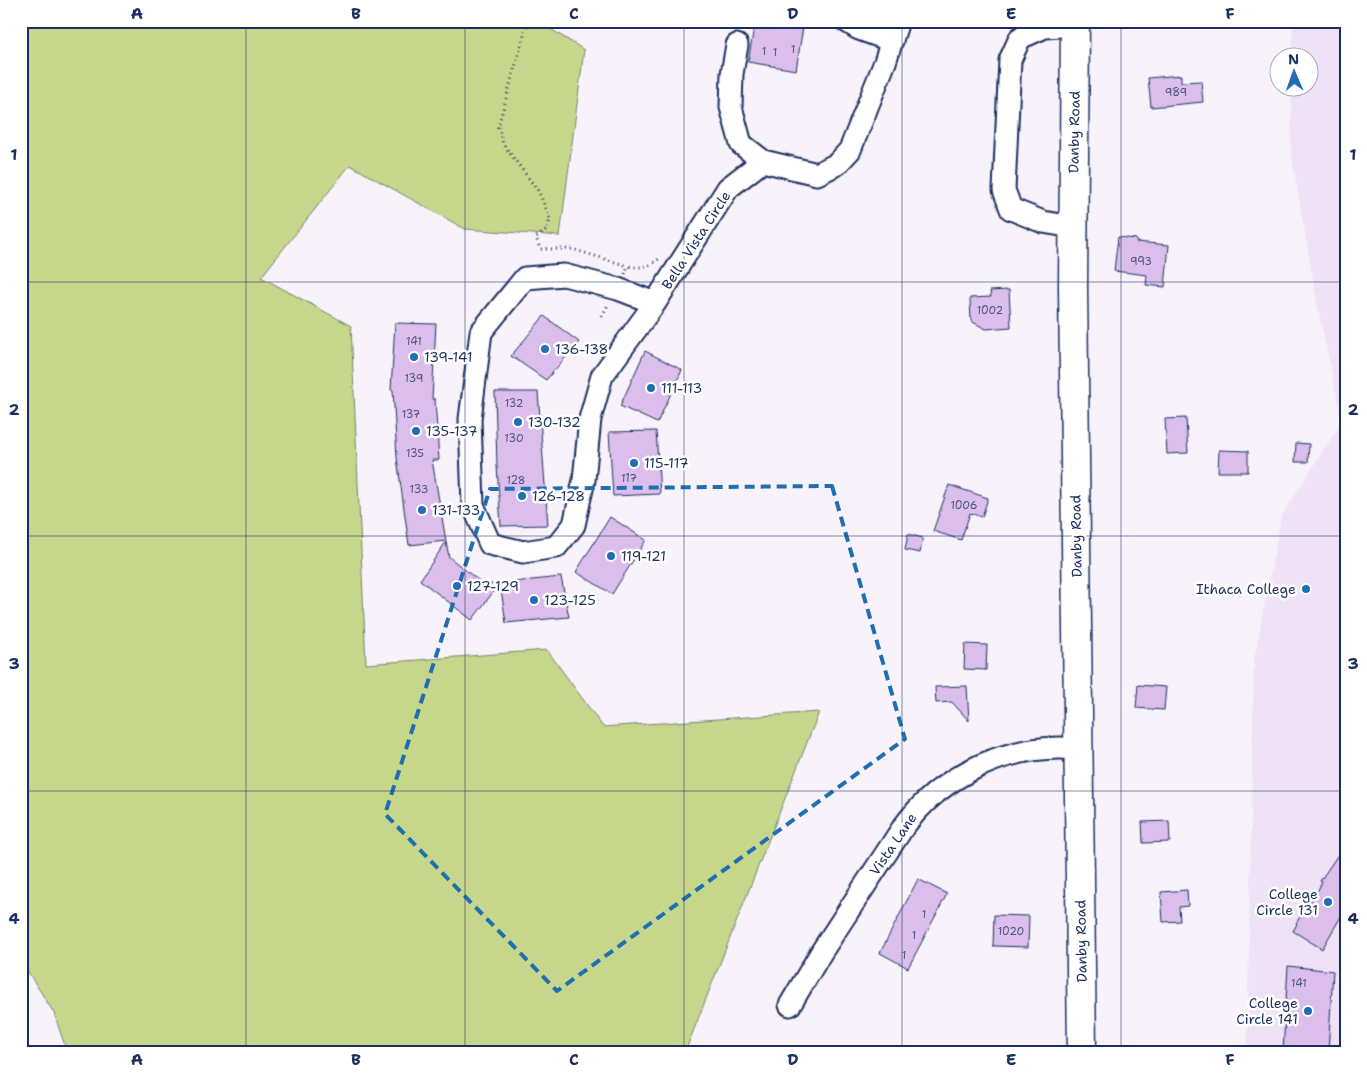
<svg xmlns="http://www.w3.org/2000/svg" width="1367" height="1073" font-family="'Shantell Sans',sans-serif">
	<rect width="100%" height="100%" fill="#f8f2fb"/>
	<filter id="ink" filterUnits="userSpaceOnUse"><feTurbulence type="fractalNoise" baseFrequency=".02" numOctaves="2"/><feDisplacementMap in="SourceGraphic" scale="10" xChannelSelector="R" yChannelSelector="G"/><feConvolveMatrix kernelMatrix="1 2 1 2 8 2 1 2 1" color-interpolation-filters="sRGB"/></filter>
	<g filter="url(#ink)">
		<!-- built -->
		<path fill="#efe2f6" d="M 1293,21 L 1346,21 L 1346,1052 L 1247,1052 L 1254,660 L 1281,517 L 1342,421 L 1320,319 L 1291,153 L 1292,88 L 1310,88 L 1310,58 L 1292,57 Z"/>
		<!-- green -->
		<path fill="#c6d78b" stroke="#708374" d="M 21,21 L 538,21 L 584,50 L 560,236 L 465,229 L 350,165 L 261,277 L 351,326 L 366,664 L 547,650 L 603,727 L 819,712 L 685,1052 L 67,1052 L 54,1013 L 21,961 Z"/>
		<!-- building -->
		<path fill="#dbbeec" stroke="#1b2f5e" d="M 755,21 L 804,21 L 796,70 L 748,62 Z
			M 1181,75 L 1181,82 L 1201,81 L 1203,102 L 1151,107 L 1148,78 Z
			M 1118,237 L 1136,239 L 1136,242 L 1169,245 L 1165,287 L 1146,285 L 1147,275 L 1114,271 Z
			M 1009,290 L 1011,327 L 986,329 L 971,321 L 970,298 L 991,297 L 990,291 Z
			M 544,316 L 579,342 L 546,380 L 511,356 Z
			M 395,323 L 436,324 L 432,399 L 435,399 L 439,460 L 432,460 L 446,541 L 409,545 L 397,458 L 393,390 L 391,390 Z
			M 645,351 L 682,370 L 657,423 L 620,406 Z
			M 495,392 L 538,392 L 548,525 L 501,526 L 497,466 Z
			M 1186,418 L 1188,453 L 1167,454 L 1165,419 Z
			M 656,431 L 660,494 L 613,496 L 609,432 Z
			M 1296,443 L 1309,444 L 1308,462 L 1295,462 Z
			M 1219,450 L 1248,451 L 1248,472 L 1218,472 Z
			M 949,485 L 988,498 L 982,517 L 970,513 L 961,540 L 933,531 Z
			M 610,517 L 646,540 L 612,594 L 576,572 Z
			M 908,534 L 923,538 L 920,553 L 905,550 Z
			M 446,542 L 449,557 L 484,585 L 561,577 L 569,617 L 506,623 L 500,583 L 472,620 L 420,580 Z
			M 965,644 L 987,645 L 986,670 L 964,669 Z
			M 1138,685 L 1166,687 L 1164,710 L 1136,708 Z
			M 967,686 L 969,721 L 952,702 L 936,703 L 935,687 Z
			M 1169,821 L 1170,842 L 1143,843 L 1142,822 Z
			M 1346,843 L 1346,908 L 1322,949 L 1293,931 L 1297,924 L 1296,923 L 1318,890 L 1322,882 L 1320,881 Z
			M 918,879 L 947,894 L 908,968 L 880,953 Z
			M 1187,890 L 1188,906 L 1179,907 L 1180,921 L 1163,922 L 1161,892 Z
			M 994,915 L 1029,916 L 1028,947 L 993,946 Z
			M 1288,966 L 1333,971 L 1328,1052 L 1283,1052 Z"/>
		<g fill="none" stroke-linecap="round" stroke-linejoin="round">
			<!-- minor casing -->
			<g stroke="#1b2f5e" stroke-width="25">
				<path id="minor" d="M 846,21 L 859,29 L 892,41
					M 737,45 L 732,74 L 731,107 L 741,144 L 763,161 L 817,174 L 837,164 L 850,150 L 885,62 L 898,21
					M 1073,227 L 1043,222 L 1011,209 L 1004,190 L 1010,60 L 1020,38 L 1045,27 L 1075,25
					M 655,303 L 618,289 L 564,275 L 525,278 L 481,332 L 470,419 L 473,505 L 490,544 L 523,552 L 556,547 L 574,525 L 584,480 L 590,419 L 602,376 L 655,303 L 728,188 L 763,161
					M 790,1005 L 822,951 L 902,829 C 941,774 1011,742 1079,749"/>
			</g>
			<!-- major casing -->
			<g stroke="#1b2f5e" stroke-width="31">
				<path id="major" d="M 1075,21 L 1073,287 L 1082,1052"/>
			</g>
			<!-- path -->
			<path stroke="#1b2f5e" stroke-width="3" stroke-dasharray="1 4" stroke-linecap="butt" d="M 528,21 L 498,127 L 503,144 L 539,192 L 550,219 L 547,230 L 536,237 L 540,249 L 572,249 L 628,266
				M 625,274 L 628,266 C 642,269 651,266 661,257
				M 602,316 L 608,305"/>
			<!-- minor -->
			<use href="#minor" stroke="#fff" stroke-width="21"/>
			<!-- major -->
			<use href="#major" stroke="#fff" stroke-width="28"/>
		</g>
	</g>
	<!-- marked area -->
	<path fill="none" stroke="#1f6fb2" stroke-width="4" stroke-dasharray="10 6" stroke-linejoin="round" d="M 832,486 L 905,739 L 557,991 L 385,814 L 490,489 Z"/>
	<!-- grid -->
	<path fill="none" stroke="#1b2f5e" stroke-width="1" stroke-opacity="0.55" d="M 246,21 L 246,1052M 465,21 L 465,1052M 684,21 L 684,1052M 902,21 L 902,1052M 1121,21 L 1121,1052M 21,282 L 1346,282M 21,536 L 1346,536M 21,791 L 1346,791"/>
	<!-- markers -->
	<g fill="#1f6fb2" stroke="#fff" stroke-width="2">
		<circle cx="545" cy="349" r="5"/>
		<circle cx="414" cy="357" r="5"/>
		<circle cx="651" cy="388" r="5"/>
		<circle cx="518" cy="422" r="5"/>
		<circle cx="416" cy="431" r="5"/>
		<circle cx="634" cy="463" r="5"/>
		<circle cx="522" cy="496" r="5"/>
		<circle cx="422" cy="510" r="5"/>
		<circle cx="611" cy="556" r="5"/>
		<circle cx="457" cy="586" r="5"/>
		<circle cx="1306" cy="589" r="5"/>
		<circle cx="534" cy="600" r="5"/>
		<circle cx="1328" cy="902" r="5"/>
		<circle cx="1308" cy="1011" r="5"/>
	</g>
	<g text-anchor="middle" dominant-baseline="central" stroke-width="5" stroke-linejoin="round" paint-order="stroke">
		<!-- number labels -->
		<g font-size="11" fill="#4b5382">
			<text x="793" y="49">1</text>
			<text x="764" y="51">1</text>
			<text x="775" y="52">1</text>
			<text x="1176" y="92">989</text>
			<text x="1141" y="261">993</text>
			<text x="990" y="310">1002</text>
			<text x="414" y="341">141</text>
			<text x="414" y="378">139</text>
			<text x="514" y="403">132</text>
			<text x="411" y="414">137</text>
			<text x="514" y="438">130</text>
			<text x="415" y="453">135</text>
			<text x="629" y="478">117</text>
			<text x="516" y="480">128</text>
			<text x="419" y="489">133</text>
			<text x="964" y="505">1006</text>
			<text x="924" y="914">1</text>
			<text x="1011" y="931">1020</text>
			<text x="914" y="935">1</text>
			<text x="904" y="955">1</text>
			<text x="1299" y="983">141</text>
		</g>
		<!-- street labels -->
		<g font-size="14" fill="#1b2f5e" stroke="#fff">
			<text transform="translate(1074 132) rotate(-89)">Danby Road</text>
			<text transform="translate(696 240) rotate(-57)">Bella Vista Circle</text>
			<text transform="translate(1076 536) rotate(-91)">Danby Road</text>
			<text transform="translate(893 844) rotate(-56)">Vista Lane</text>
			<text transform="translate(1081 941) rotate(-91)">Danby Road</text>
		</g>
		<!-- poi labels -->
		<g font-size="14" fill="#1b2f5e" stroke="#fff" text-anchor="start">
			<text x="555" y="349">136-138</text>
			<text x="424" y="357">139-141</text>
			<text x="661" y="388">111-113</text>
			<text x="528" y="422">130-132</text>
			<text x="426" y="431">135-137</text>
			<text x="644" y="463">115-117</text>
			<text x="532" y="496">126-128</text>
			<text x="432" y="510">131-133</text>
			<text x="621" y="556">119-121</text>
			<text x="467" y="586">127-129</text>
			<text x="1296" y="589" text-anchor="end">Ithaca College</text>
			<text x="544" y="600">123-125</text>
			<text x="1318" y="894" text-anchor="end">College<tspan x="1318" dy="16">Circle 131</tspan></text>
			<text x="1298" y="1003" text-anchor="end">College<tspan x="1298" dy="16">Circle 141</tspan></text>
		</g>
	</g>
	<!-- margin -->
	<rect width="1367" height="1073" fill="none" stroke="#fff" stroke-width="55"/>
	<!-- north arrow -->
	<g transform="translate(1294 72) rotate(358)"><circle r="24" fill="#ffffff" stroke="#a4acbf"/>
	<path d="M0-4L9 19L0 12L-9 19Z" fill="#1f6fb2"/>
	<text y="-8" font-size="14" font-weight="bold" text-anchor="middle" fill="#1b2f5e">N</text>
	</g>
	<rect x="28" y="28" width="1312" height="1018" fill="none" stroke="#1b2f5e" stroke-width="2"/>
	<g font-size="16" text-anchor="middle" font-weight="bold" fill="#1b2f5e">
		<text x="137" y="19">A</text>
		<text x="356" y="19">B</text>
		<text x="574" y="19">C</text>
		<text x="793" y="19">D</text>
		<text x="1011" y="19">E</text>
		<text x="1230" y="19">F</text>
		<text x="14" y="160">1</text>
		<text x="1353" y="160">1</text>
		<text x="14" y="415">2</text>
		<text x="1353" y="415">2</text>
		<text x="14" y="669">3</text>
		<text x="1353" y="669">3</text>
		<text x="14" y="924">4</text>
		<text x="1353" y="924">4</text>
		<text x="137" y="1065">A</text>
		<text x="356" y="1065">B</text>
		<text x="574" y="1065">C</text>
		<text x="793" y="1065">D</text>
		<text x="1011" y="1065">E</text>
		<text x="1230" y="1065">F</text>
	</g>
</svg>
